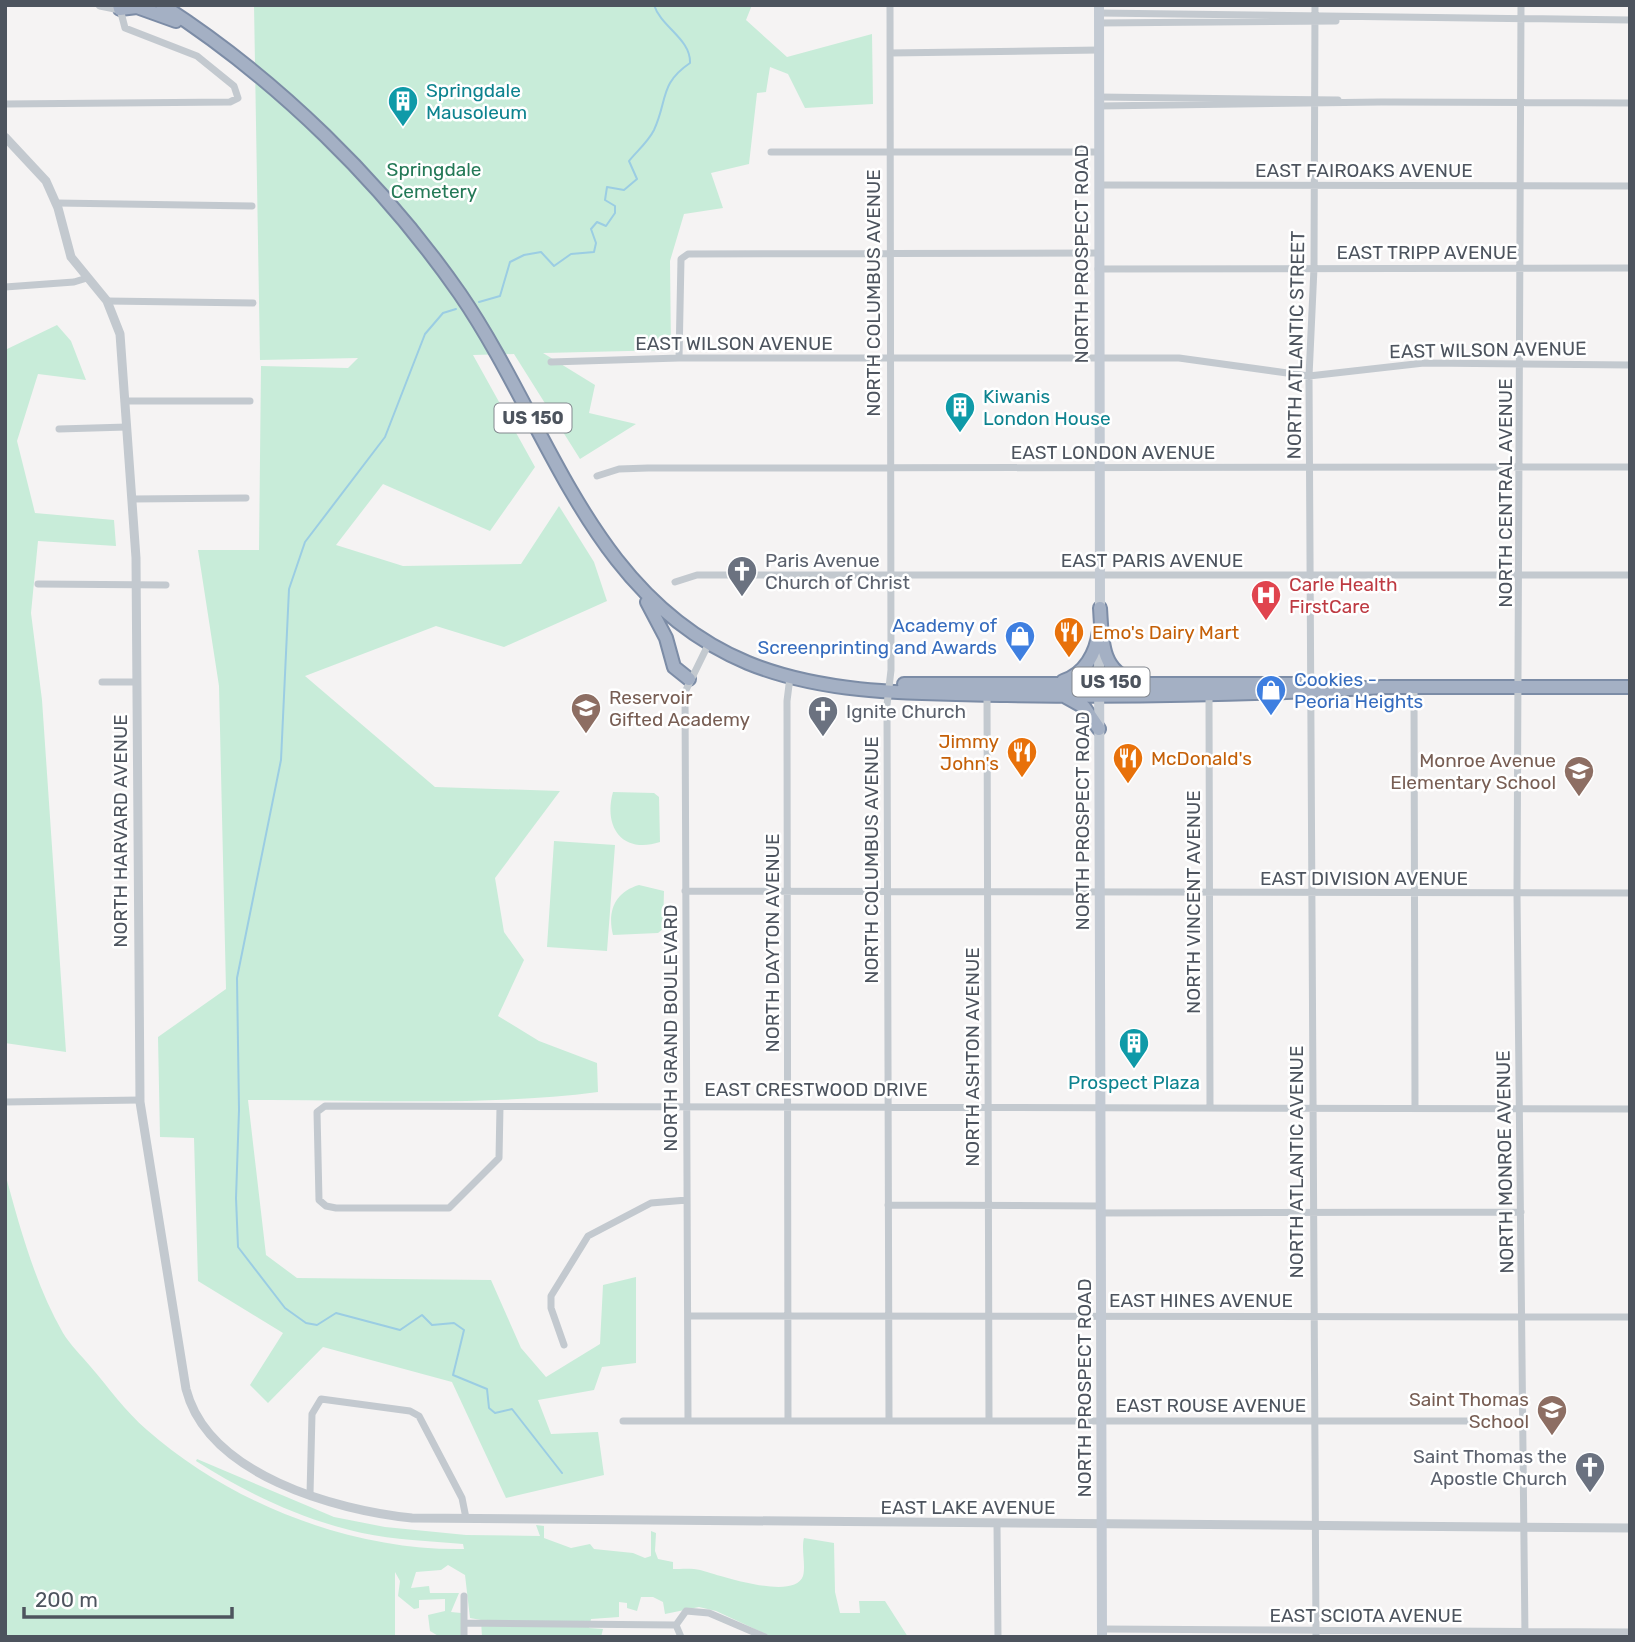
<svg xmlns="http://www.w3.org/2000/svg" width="1635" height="1642" font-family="Rubik,sans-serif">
	<rect width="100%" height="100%" fill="#f5f3f3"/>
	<!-- green -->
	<path fill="#c8ecd9" d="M 254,5 L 752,5 L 746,20 L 787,57 L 872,34 L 873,104 L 805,108 L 788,74 L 770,67 L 766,92 L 757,93 L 749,164 L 711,173 L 723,208 L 684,214 L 670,261 L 671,350 L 543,353 L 595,385 L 589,413 L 636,424 L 580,459 L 514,354 L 473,355 L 535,467 L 490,531 L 383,484 L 336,545 L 403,566 L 521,564 L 559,506 L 594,562 L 607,601 L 504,647 L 436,626 L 305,676 L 435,787 L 560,791 L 495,878 L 504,932 L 524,960 L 498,1016 L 539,1041 L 597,1063 L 598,1092 C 483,1107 364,1099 248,1100 L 266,1255 L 297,1278 L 491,1280 L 521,1348 L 546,1377 L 600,1344 L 603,1285 L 636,1277 L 636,1363 L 602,1367 L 594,1390 L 538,1400 L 551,1434 L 598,1432 L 604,1475 L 506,1498 L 452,1382 L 323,1347 L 268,1403 L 250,1385 L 283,1333 L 198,1281 L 194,1138 L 160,1137 L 158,1037 L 226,989 L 219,686 L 198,550 L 259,550 L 261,366 L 348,368 L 358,358 L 260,360 Z
		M 57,325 L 71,341 L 86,380 L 38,374 L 17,441 L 35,513 L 114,520 L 116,546 L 38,541 L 31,613 L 42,700 L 66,1052 L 5,1043 L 5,350 Z
		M 613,792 L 654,793 L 659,797 L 660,842 C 623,854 603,828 613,792 Z
		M 554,841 L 615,845 L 607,951 L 547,947 Z
		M 639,885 L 664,891 L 663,929 L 658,933 L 613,935 C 607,911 615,892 639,885 Z
		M 5,1173 C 20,1228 35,1284 63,1333 C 71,1346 81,1355 90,1366 C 109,1388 125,1411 147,1430 C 231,1504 352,1551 464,1549 L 463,1544 C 430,1541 394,1540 362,1533 C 303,1520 246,1493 196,1461 L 197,1459 L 334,1517 L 385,1527 L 466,1535 L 540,1536 L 536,1525 L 544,1526 L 544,1538 L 571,1548 L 590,1544 L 594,1549 L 633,1553 L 645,1558 L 651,1556 L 651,1531 L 656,1533 L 655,1551 L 658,1559 L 673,1562 L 673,1569 C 681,1569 693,1568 700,1570 C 716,1574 794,1602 803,1576 C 806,1565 801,1549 804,1538 L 834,1543 L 835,1592 L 840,1613 L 860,1613 L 859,1601 L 885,1601 L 908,1637 L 772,1637 L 716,1611 L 699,1607 L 665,1614 L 663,1602 L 653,1597 L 641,1597 L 637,1611 L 627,1608 L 627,1603 L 619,1602 L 619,1617 L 591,1619 L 589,1628 L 603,1629 L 601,1637 L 482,1637 L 481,1620 L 470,1618 L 465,1575 L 448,1565 L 441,1570 L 416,1572 L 411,1588 L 429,1586 L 430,1593 L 459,1593 L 451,1612 L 461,1613 L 462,1637 L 440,1637 L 430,1631 L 428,1615 L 445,1611 L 445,1599 L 419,1600 L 419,1608 L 414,1609 L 398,1596 L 400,1581 L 395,1572 L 395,1637 L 5,1637 Z"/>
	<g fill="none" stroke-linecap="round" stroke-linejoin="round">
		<!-- stream -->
		<path stroke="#9bcde3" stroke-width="2" d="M 479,302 L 500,296 L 510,262 L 524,255 L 541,252 L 554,266 L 571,254 L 594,252 L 596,243 L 591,229 L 597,222 L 606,226 L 615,213 L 615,206 L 605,200 L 607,187 L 624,190 L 637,179 L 629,161 C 637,151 648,142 654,130 C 668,100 659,84 690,63 C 691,39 661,27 654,5
			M 456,309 L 443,313 L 425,334 L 385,437 L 305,542 L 289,589 L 281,760 L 237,978 L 239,1110 L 236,1198 L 238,1247 L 285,1308 L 306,1323 L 317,1325 L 336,1313 L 400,1330 L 422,1315 L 432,1325 L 454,1323 L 464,1330 L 453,1375 L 487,1389 L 489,1408 L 495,1413 L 512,1409 L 562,1473"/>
		<!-- trunk casing -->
		<g stroke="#7c8ca6" stroke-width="16">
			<path id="trunk" d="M 119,5 L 120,9 L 137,7 L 176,21
				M 162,5 C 277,79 382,182 460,294 C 550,425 589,597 748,663 C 829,696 921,693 1007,695 C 1133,697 1259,695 1385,687
				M 647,602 L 666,638 L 674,667 L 689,679
				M 1100,608 C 1102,636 1100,673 1134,680
				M 1063,681 C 1085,674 1096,653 1099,631
				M 904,684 L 1313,684
				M 1380,687 L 1630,687
				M 1066,697 L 1084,707 L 1099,729"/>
		</g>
		<!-- minor -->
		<path stroke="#c3c9cf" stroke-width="7" d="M 1315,5 L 1314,268 L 1309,376 L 1316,1637
			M 1521,5 L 1517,894 L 1525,1637
			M 1099,13 L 1630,20
			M 1099,23 L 1336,21
			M 890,53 L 1099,50
			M 1099,97 L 1338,100
			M 5,104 L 230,102 L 238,98 L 234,86 L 197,56 L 125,28 L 120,9
			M 1099,106 L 1381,102 L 1630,103
			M 771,152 L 1099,152
			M 1099,185 L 1630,186
			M 57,203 L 252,206
			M 1098,269 L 1630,268
			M 5,287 L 74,282 L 87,278
			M 107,301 L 253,303
			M 679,358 L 681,259 L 688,254 L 1098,253
			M 551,362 L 679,358 L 1179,358 L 1309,376 L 1424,363 L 1630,365
			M 125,401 L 250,401
			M 59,429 L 127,427
			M 597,476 L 619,469 L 648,468 L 1630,467
			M 132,499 L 246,498
			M 675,582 L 697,575 L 1630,575
			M 38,584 L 166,585
			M 102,682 L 137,682
			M 1414,687 L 1415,1108
			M 987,694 L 989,1420
			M 1209,696 L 1210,1108
			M 685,891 L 1630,893
			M 5,1102 L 140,1100
			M 500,1107 L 499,1158 L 449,1208 L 336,1208 L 326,1206 L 319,1200 L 317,1112 L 325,1106 L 1630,1109
			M 888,1205 L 1101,1206
			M 1101,1213 L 1521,1212
			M 688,1316 L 1630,1317
			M 564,1345 L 551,1308 L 551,1296 L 588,1236 L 651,1203 L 687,1200
			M 688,1419 L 685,692 L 709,643
			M 788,1420 L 787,701 L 790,677
			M 889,1420 L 887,705 L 891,670 L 890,5
			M 623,1421 L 1524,1421
			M 310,1494 L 312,1414 L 321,1399 L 410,1411 L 419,1416 L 462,1498 L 466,1518
			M 997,1524 L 998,1637
			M 464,1596 L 464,1637
			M 464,1623 L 676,1625
			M 676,1625 L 686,1611 L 709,1613 L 765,1637
			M 676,1625 L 681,1637
			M 1102,1629 L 1630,1632"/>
		<!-- tertiary -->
		<path stroke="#c3c9cf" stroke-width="9" d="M 100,5 L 120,9
			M 5,137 L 46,181 L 58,208 L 71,257 L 107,301 L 120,334 L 136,558 L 140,1102 L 186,1389 C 208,1475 335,1510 412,1518 L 1630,1528"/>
		<!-- secondary -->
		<path stroke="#c3cad3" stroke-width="10" d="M 1099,5 L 1100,614
			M 1099,643 L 1102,1637"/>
		<!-- trunk -->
		<use href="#trunk" stroke="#a4b0c4" stroke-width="12"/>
	</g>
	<!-- icons -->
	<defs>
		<g id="building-pin" transform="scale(1.575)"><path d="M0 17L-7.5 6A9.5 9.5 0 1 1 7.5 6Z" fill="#0f9aa8" stroke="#fff"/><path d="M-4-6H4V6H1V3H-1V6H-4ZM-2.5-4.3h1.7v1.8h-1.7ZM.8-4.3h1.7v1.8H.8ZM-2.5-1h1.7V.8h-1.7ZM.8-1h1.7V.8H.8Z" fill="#fff"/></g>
		<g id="church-pin" transform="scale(1.575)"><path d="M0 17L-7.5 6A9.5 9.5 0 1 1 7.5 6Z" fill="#6b7280" stroke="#fff"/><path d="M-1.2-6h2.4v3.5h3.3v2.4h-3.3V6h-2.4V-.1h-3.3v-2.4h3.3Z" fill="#fff"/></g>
		<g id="hospital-pin" transform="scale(1.575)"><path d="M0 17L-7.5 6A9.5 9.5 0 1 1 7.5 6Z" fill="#e0444e" stroke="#fff"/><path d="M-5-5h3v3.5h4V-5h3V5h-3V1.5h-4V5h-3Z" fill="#fff"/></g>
		<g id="restaurant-pin" transform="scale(1.575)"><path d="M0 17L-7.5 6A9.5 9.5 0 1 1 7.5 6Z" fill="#e8710a" stroke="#fff"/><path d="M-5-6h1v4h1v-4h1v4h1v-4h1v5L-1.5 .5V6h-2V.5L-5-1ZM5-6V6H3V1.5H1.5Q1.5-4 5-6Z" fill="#fff"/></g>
		<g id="shop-pin" transform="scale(1.575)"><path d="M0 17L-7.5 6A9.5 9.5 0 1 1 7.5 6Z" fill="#3f7fe0" stroke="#fff"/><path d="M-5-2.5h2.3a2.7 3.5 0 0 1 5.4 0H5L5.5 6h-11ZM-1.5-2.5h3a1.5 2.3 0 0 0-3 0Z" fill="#fff"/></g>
		<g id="school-pin" transform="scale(1.575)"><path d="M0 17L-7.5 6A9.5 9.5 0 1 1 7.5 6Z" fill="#8d6e63" stroke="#fff"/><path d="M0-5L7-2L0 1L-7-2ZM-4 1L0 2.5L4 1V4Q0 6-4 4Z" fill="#fff"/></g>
	</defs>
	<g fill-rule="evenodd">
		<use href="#building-pin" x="403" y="101"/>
		<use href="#building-pin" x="960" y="407"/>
		<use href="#church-pin" x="742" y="571"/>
		<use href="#hospital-pin" x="1266" y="595"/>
		<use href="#restaurant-pin" x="1069" y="632"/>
		<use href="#shop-pin" x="1020" y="636"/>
		<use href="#shop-pin" x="1271" y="690"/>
		<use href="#school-pin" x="586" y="708"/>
		<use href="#church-pin" x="823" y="711"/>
		<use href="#restaurant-pin" x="1022" y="752"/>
		<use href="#restaurant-pin" x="1128" y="758"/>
		<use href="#school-pin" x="1579" y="771"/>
		<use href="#building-pin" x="1134" y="1043"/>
		<use href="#school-pin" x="1552" y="1410"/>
		<use href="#church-pin" x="1590" y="1467"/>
	</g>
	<g text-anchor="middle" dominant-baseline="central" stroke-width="5" stroke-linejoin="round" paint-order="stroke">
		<!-- shield labels -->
		<g fill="#fff" stroke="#82878e" stroke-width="2">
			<rect x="494.5" y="403.5" width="77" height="29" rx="5"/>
			<rect x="1072.5" y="667.5" width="77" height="29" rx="5"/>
		</g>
		<g font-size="18" font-weight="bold" fill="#4d545e">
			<text x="533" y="418">US 150</text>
			<text x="1111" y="682">US 150</text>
		</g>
		<!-- culture labels -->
		<g font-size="19" fill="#0d838f" stroke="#fff" text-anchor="start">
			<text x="426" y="90">Springdale<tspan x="426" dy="22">Mausoleum</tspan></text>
			<text x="983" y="396">Kiwanis<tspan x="983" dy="22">London House</tspan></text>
			<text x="1134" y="1082" text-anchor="middle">Prospect Plaza</text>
		</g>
		<!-- park labels -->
		<g font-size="19" fill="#247957" stroke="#fff">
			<text x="434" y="169">Springdale<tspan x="434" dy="22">Cemetery</tspan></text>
		</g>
		<!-- street labels -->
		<g font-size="19" fill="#4d545e" stroke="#fff">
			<text x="1364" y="170">EAST FAIROAKS AVENUE</text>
			<text x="1427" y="252">EAST TRIPP AVENUE</text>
			<text transform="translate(1081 254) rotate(-90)">NORTH PROSPECT ROAD</text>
			<text transform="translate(873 293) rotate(-90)">NORTH COLUMBUS AVENUE</text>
			<text x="734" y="343">EAST WILSON AVENUE</text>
			<text transform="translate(1296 345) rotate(-89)">NORTH ATLANTIC STREET</text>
			<text transform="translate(1488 350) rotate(-1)">EAST WILSON AVENUE</text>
			<text x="1113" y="452">EAST LONDON AVENUE</text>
			<text transform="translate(1505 493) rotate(-90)">NORTH CENTRAL AVENUE</text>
			<text x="1152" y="560">EAST PARIS AVENUE</text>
			<text transform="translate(1082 821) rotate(-90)">NORTH PROSPECT ROAD</text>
			<text transform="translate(120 831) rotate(-90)">NORTH HARVARD AVENUE</text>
			<text transform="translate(871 860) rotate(-90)">NORTH COLUMBUS AVENUE</text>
			<text x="1364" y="878">EAST DIVISION AVENUE</text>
			<text transform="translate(1193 902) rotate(-90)">NORTH VINCENT AVENUE</text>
			<text transform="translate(772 943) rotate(-90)">NORTH DAYTON AVENUE</text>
			<text transform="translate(670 1028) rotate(-90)">NORTH GRAND BOULEVARD</text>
			<text transform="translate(972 1057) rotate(-90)">NORTH ASHTON AVENUE</text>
			<text x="816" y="1089">EAST CRESTWOOD DRIVE</text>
			<text transform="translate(1296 1162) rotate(-90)">NORTH ATLANTIC AVENUE</text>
			<text transform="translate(1505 1162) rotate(-91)">NORTH MONROE AVENUE</text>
			<text x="1201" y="1300">EAST HINES AVENUE</text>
			<text transform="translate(1084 1388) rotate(-90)">NORTH PROSPECT ROAD</text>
			<text x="1211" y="1405">EAST ROUSE AVENUE</text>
			<text x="968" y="1507">EAST LAKE AVENUE</text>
			<text x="1366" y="1615">EAST SCIOTA AVENUE</text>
		</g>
		<!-- worship labels -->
		<g font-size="19" fill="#5b616d" stroke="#fff" text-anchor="start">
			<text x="765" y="560">Paris Avenue<tspan x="765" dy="22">Church of Christ</tspan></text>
			<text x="846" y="711">Ignite Church</text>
			<text x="1567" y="1456" text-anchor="end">Saint Thomas the<tspan x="1567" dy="22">Apostle Church</tspan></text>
		</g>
		<!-- health labels -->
		<g font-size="19" fill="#be3a42" stroke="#fff" text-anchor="start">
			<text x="1289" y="584">Carle Health<tspan x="1289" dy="22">FirstCare</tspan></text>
		</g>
		<!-- shop labels -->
		<g font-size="19" fill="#366cbe" stroke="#fff" text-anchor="end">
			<text x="997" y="625">Academy of<tspan x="997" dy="22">Screenprinting and Awards</tspan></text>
			<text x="1294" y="679" text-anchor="start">Cookies -<tspan x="1294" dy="22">Peoria Heights</tspan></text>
		</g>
		<!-- food labels -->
		<g font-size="19" fill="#c56008" stroke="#fff" text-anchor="start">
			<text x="1092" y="632">Emo's Dairy Mart</text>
			<text x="999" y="741" text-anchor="end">Jimmy<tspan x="999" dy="22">John's</tspan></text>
			<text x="1151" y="758">McDonald's</text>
		</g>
		<!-- education labels -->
		<g font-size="19" fill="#785e54" stroke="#fff" text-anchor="end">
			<text x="609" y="697" text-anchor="start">Reservoir<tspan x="609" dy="22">Gifted Academy</tspan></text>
			<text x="1556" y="760">Monroe Avenue<tspan x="1556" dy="22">Elementary School</tspan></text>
			<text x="1529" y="1399">Saint Thomas<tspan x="1529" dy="22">School</tspan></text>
		</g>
	</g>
	<!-- border -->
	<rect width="1635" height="1642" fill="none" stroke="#4d545e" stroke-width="14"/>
	<!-- scale -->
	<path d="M24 1607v10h208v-10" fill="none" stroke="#4d545e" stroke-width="3.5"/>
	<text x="35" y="1607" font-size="21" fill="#4d545e" stroke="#ffffff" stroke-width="5" paint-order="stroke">200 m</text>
</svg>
